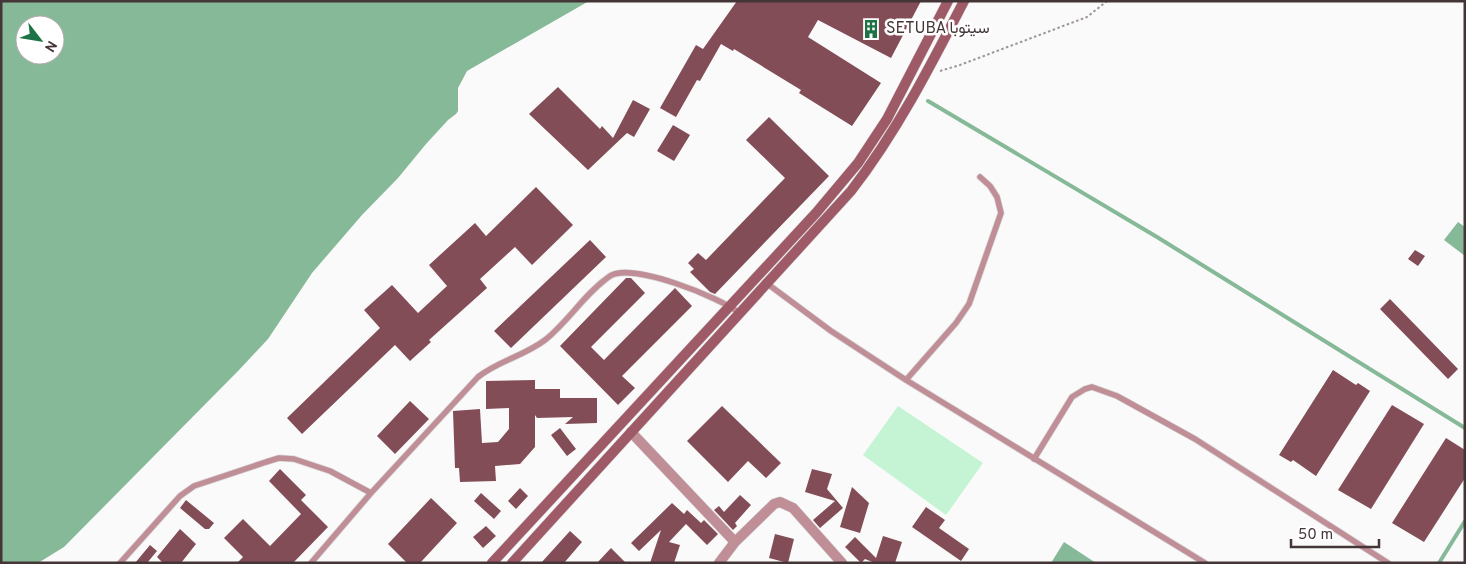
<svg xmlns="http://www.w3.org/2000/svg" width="1466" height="564" font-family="Overpass,Vazirmatn,sans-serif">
	<rect width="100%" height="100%" fill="#fafafa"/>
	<!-- pitch -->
	<path fill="#c5f4d4" d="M 898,406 L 983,463 L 946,515 L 863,455 Z"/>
	<!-- water -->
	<path fill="#86b997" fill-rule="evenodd" d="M 1,1 L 589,1 L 467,71 L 458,88 L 458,111 L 456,114 L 448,120 L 426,144 L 398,178 L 362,215 L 312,273 L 268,339 L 239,370 L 64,547 L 38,563 L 1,563 ZM 25,25 L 55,25 L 55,55 L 25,55 Z
		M 1458,222 L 1465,227 L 1465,256 L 1444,240 Z
		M 1064,542 L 1096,563 L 1051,563 Z"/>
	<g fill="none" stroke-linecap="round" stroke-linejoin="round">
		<!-- stream -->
		<path stroke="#86b997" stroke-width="4" d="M 928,101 L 1157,237 L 1465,428
			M 1439,563 L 1465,521"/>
	</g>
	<!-- building -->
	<path fill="#824d57" d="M 737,1 L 921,1 L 891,58 L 818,20 L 808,37 L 881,83 L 852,126 L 799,93 L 801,90 L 734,49 L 733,51 L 721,44 L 700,81 L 697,80 L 676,117 L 660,108 L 696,45 L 703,49 Z
		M 558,87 L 600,129 L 602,126 L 613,138 L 633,100 L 650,109 L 634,137 L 627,133 L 588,170 L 529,114 Z
		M 769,117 L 829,176 L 715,294 L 710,292 L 690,272 L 694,269 L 688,263 L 698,253 L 706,260 L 785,178 L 746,140 Z
		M 673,125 L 690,135 L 674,161 L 657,151 Z
		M 536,187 L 573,225 L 532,265 L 515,247 L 480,279 L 487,288 L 429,340 L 431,342 L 410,361 L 395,345 L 302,434 L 287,418 L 380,328 L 364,310 L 392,285 L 418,313 L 447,286 L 429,265 L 475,223 L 486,236 Z
		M 590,240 L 606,257 L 511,348 L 494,331 Z
		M 1415,250 L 1425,256 L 1418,266 L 1408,259 Z
		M 626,278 L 631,278 L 645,293 L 591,347 L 604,360 L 675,288 L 692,306 L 622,376 L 635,388 L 618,405 L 560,346 Z
		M 1390,299 L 1458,369 L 1448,379 L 1380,309 Z
		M 1333,370 L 1356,385 L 1358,383 L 1370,391 L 1316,476 L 1293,460 L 1291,462 L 1279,455 Z
		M 535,380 L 535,389 L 560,389 L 560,398 L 597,398 L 597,423 L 565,424 L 573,417 L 537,418 L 535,415 L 535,447 L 520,464 L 495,466 L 496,481 L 460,482 L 459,468 L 455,468 L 453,411 L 480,409 L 482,443 L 498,442 L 509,429 L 509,408 L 486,409 L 486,381 Z
		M 410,401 L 429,419 L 395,454 L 377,436 Z
		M 1392,405 L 1424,424 L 1371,509 L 1338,490 Z
		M 722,406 L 781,463 L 766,478 L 748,461 L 728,482 L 687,441 Z
		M 560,428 L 576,449 L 567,456 L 551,435 Z
		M 1446,438 L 1465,450 L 1465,478 L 1424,542 L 1392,523 Z
		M 280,469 L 306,495 L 301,500 L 328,527 L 293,563 L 237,563 L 243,557 L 224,538 L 243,519 L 270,546 L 301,514 L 269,481 Z
		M 812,469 L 832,474 L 827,489 L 843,508 L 820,528 L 813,520 L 835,501 L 805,492 Z
		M 852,487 L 869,503 L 860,533 L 840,527 Z
		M 520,488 L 528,496 L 516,509 L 508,501 Z
		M 481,493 L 501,511 L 494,519 L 474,501 Z
		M 740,495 L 751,505 L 735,523 L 737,526 L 733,530 L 714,510 L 719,506 L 724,512 Z
		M 431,498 L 457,523 L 420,563 L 407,563 L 388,544 Z
		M 186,500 L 214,523 L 209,529 L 205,529 L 180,508 Z
		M 672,503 L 684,514 L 687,510 L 701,523 L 704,520 L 718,534 L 707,545 L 686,524 L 669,542 L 680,545 L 674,563 L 650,563 L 661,530 L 639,551 L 631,543 Z
		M 926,507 L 945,520 L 939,528 L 969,549 L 961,561 L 912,527 Z
		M 486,526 L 496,536 L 483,548 L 473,537 Z
		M 180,529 L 196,544 L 181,563 L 163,563 L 157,557 Z
		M 570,531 L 582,542 L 564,563 L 541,563 Z
		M 775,534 L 794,539 L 788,563 L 769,558 Z
		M 883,536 L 902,542 L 895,563 L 875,563 L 865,559 L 861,563 L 845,547 L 855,537 L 876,558 Z
		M 150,545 L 157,551 L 147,563 L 135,563 Z
		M 611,548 L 626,563 L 597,563 Z"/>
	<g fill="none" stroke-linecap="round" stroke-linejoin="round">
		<!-- lane casing -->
		<g stroke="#d9d7d7" stroke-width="7">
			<path id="lane" d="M 765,282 L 831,331 L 906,380 L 1205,563
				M 906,380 L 956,323 L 969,304 L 1001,213 L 997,197 L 990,186 L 980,177
				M 1034,459 L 1072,397 L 1085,389 L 1092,387 L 1117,396 L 1195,439 L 1388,563
				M 120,563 L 180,496 L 194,486 L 266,462 L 279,458 L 294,459 L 330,471 L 371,493
				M 311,563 L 371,493 L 478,377 C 498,361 524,356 545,340 C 569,321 584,294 610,276 C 631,262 720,297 739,313"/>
		</g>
		<!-- street casing -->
		<g stroke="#d9d7d7" stroke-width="11">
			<path id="street" d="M 631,432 L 735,542 L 719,563
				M 735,542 L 774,504 L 780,502 L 793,508 L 842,563"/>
		</g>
		<!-- secondary casing -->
		<g stroke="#d9d7d7" stroke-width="11">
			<path id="secondary" d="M 492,563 L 816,213 L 858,163 L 887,119 L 948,1
				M 512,563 L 851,191 C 896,133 930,67 964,1"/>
		</g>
		<!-- path -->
		<path stroke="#9c9496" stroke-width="2" stroke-dasharray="2.5 2.5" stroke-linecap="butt" d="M 940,71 L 960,65 L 1087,17 L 1107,1"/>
		<!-- lane -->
		<use href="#lane" stroke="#bf8e96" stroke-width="5.5"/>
		<!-- street -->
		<use href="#street" stroke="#bf8e96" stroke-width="10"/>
		<!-- secondary -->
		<use href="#secondary" stroke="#9e5a67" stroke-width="10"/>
	</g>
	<!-- icons -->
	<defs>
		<g id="building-bare" transform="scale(1.5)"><path d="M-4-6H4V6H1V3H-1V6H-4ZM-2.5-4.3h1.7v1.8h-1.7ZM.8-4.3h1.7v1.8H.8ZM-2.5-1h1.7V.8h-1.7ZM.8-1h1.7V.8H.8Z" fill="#1d7346" stroke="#fff" stroke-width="2.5" paint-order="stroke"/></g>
	</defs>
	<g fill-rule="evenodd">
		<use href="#building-bare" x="871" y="29"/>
	</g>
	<g text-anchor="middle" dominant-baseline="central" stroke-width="5" stroke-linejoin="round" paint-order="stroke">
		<!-- poi labels -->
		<g font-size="16" fill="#443537" stroke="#fff" text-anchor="start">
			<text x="886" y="29">SETUBA سيتوبا</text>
		</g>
	</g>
	<!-- border -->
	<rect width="1466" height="564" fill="none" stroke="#443537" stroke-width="5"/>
	<!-- north arrow -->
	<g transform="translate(40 40) rotate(121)"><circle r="24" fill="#ffffff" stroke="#b4aeaf"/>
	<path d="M0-4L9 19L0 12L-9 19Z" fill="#1d7346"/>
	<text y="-8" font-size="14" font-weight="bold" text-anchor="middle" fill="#443537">N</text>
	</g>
	<!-- scale -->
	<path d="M1291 539v8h88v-8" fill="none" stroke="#443537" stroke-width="2.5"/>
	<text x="1298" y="539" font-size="15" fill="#443537" stroke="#ffffff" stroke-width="4" paint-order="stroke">50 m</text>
</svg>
